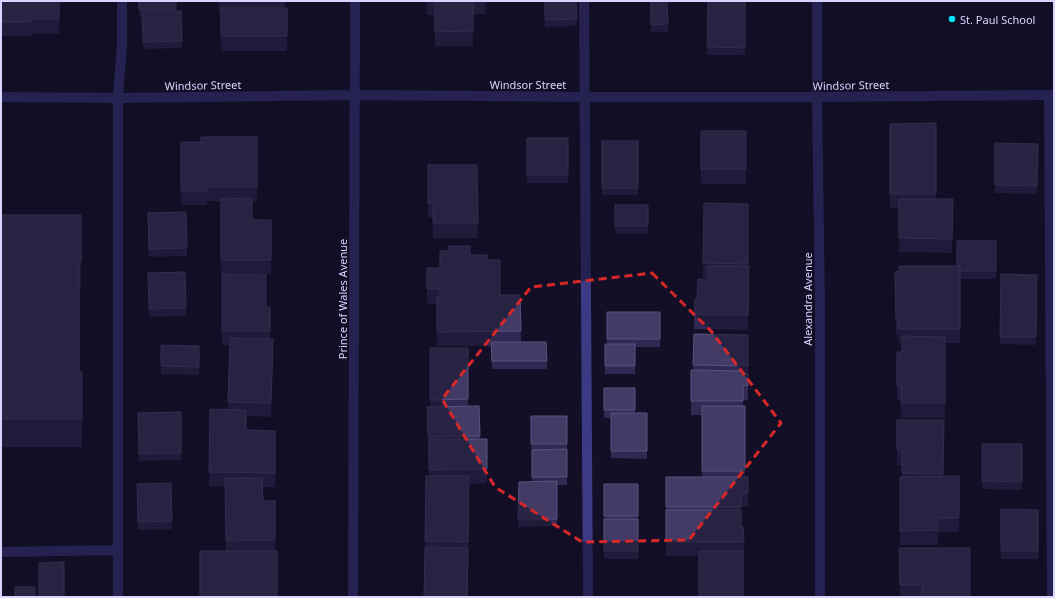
<svg xmlns="http://www.w3.org/2000/svg" width="1055" height="598" font-family="'Noto Sans',sans-serif">
	<rect width="100%" height="100%" fill="#130f26"/>
	<g fill="none" stroke-linecap="round" stroke-linejoin="round">
		<!-- lane -->
		<path stroke="#3d3a85" stroke-width="10" d="M 584,1 L 588,597
			M 1049,95 L 1052,597
			M 1,552 L 118,550
			M 118,597 L 118,98 L 122,44 L 122,1"/>
		<!-- street -->
		<path stroke="#3d3a85" stroke-width="10" d="M 817,1 L 817,97 L 820,305 L 820,597
			M 1,97 L 118,98 L 355,95 L 584,97 L 817,97 L 1054,95
			M 353,597 L 355,1"/>
	</g>
	<!-- wall -->
	<path fill="#312854" d="M 1,1 L 59,1 L 59,34 L 31,34 L 31,36 L 1,36 Z
		M 139,1 L 176,1 L 176,11 L 181,11 L 182,48 L 143,49 L 142,16 L 139,16 Z
		M 219,1 L 285,1 L 285,8 L 287,8 L 287,51 L 221,51 L 221,14 L 219,14 Z
		M 426,1 L 486,1 L 486,14 L 473,14 L 473,46 L 435,46 L 435,15 L 427,15 Z
		M 545,1 L 576,1 L 577,26 L 545,27 Z
		M 650,1 L 667,1 L 668,32 L 651,32 Z
		M 708,1 L 745,1 L 745,55 L 707,55 Z
		M 936,123 L 936,199 L 953,199 L 952,253 L 899,252 L 899,208 L 890,208 L 890,124 Z
		M 701,131 L 746,131 L 746,184 L 701,184 Z
		M 257,137 L 257,201 L 252,201 L 252,220 L 271,220 L 271,274 L 221,274 L 221,201 L 207,201 L 207,205 L 181,205 L 181,142 L 201,142 Z
		M 527,138 L 568,138 L 568,183 L 527,183 Z
		M 602,141 L 638,141 L 638,195 L 602,195 Z
		M 995,143 L 1038,144 L 1037,194 L 995,193 Z
		M 428,165 L 477,165 L 478,238 L 433,238 L 433,217 L 428,217 Z
		M 748,204 L 748,266 L 749,266 L 748,330 L 694,329 L 694,315 L 697,299 L 708,280 L 708,278 L 703,278 L 703,263 Z
		M 615,205 L 648,205 L 648,234 L 615,234 Z
		M 148,213 L 187,248 L 187,256 L 149,257 Z
		M 1,215 L 81,215 L 81,290 L 79,290 L 79,372 L 82,372 L 82,447 L 1,447 Z
		M 996,241 L 996,279 L 960,279 L 960,343 L 945,343 L 945,418 L 901,418 L 901,400 L 897,400 L 897,352 L 902,352 L 902,343 L 898,343 L 898,335 L 896,335 L 895,272 L 957,266 Z
		M 470,255 L 487,260 L 500,295 L 520,295 L 521,342 L 546,342 L 547,369 L 492,369 L 491,346 L 437,346 L 437,304 L 427,304 L 427,268 L 440,268 Z
		M 185,272 L 186,316 L 149,317 L 148,273 Z
		M 222,274 L 266,307 L 270,307 L 270,339 L 273,354 L 271,417 L 246,416 L 246,430 L 275,431 L 275,487 L 262,487 L 263,501 L 275,501 L 275,551 L 226,551 L 225,486 L 209,486 L 210,409 L 228,409 L 230,345 L 222,345 Z
		M 1001,274 L 1037,275 L 1036,345 L 1000,344 Z
		M 607,312 L 660,312 L 660,347 L 635,347 L 635,374 L 605,374 L 605,344 L 607,344 Z
		M 694,334 L 748,335 L 748,400 L 743,400 L 743,406 L 745,406 L 745,477 L 748,477 L 748,507 L 741,507 L 741,527 L 744,542 L 744,556 L 666,556 L 666,477 L 702,477 L 702,415 L 691,415 L 691,370 L 693,370 Z
		M 161,345 L 199,346 L 199,375 L 161,374 Z
		M 430,348 L 468,348 L 468,406 L 479,406 L 480,439 L 487,469 L 487,483 L 469,484 L 468,597 L 425,555 L 425,541 L 429,476 L 427,407 L 430,407 Z
		M 604,388 L 635,388 L 635,413 L 647,413 L 647,459 L 611,458 L 611,418 L 604,418 Z
		M 181,412 L 181,460 L 139,461 L 138,413 Z
		M 531,416 L 567,416 L 567,485 L 557,485 L 557,526 L 518,527 L 519,482 L 532,482 Z
		M 944,420 L 943,476 L 959,476 L 959,532 L 938,532 L 938,545 L 900,545 L 900,477 L 902,477 L 902,465 L 897,465 L 897,450 Z
		M 982,444 L 1022,444 L 1022,490 L 982,489 Z
		M 171,483 L 172,529 L 138,530 L 137,484 Z
		M 604,484 L 638,484 L 638,559 L 604,559 Z
		M 1001,509 L 1038,510 L 1038,559 L 1001,559 Z
		M 899,548 L 970,597 L 900,597 Z"/>
	<!-- shaded-wall -->
	<path fill="#1d163a" d="M 273,339 L 273,354 L 271,417 L 271,403 Z"/>
	<!-- building -->
	<path fill="#433a66" stroke="#5a527e" d="M 1,1 L 59,1 L 59,19 L 31,19 L 31,22 L 1,22 Z
		M 139,1 L 176,1 L 176,9 L 139,9 Z
		M 435,1 L 473,1 L 473,31 L 435,32 Z
		M 545,1 L 576,1 L 577,19 L 545,20 Z
		M 651,1 L 667,1 L 668,24 L 651,25 Z
		M 708,1 L 745,1 L 745,48 L 707,47 Z
		M 221,8 L 287,8 L 287,36 L 221,36 Z
		M 142,11 L 181,11 L 182,41 L 143,42 Z
		M 936,123 L 936,194 L 890,194 L 890,124 Z
		M 701,131 L 746,131 L 746,169 L 701,169 Z
		M 201,137 L 257,137 L 257,187 L 207,187 L 207,191 L 181,191 L 181,142 L 201,142 Z
		M 527,138 L 568,138 L 568,175 L 527,175 Z
		M 602,141 L 638,141 L 638,188 L 602,188 Z
		M 995,143 L 1038,144 L 1037,186 L 995,185 Z
		M 428,165 L 477,165 L 478,223 L 433,223 L 433,203 L 428,203 Z
		M 252,198 L 252,220 L 271,220 L 271,260 L 221,260 L 221,199 Z
		M 899,199 L 953,199 L 952,239 L 899,238 Z
		M 704,203 L 748,204 L 748,264 L 703,263 Z
		M 615,205 L 648,205 L 648,226 L 615,226 Z
		M 186,212 L 187,248 L 149,249 L 148,213 Z
		M 1,215 L 81,215 L 81,262 L 79,262 L 79,372 L 82,372 L 82,419 L 1,419 Z
		M 957,241 L 996,241 L 996,271 L 960,271 L 960,266 L 957,266 Z
		M 449,246 L 470,246 L 470,255 L 487,255 L 487,260 L 500,260 L 500,295 L 520,295 L 521,331 L 437,332 L 437,297 L 440,297 L 440,289 L 427,289 L 427,268 L 440,268 L 440,251 L 449,251 Z
		M 708,266 L 749,266 L 748,315 L 694,315 L 695,299 L 697,299 L 698,279 L 708,280 Z
		M 899,266 L 960,266 L 960,329 L 898,329 L 898,320 L 896,320 L 895,272 L 899,271 Z
		M 185,272 L 186,308 L 149,309 L 148,273 Z
		M 222,274 L 266,275 L 266,307 L 270,307 L 270,331 L 222,331 Z
		M 1001,274 L 1037,275 L 1036,337 L 1000,337 Z
		M 607,312 L 660,312 L 660,339 L 607,339 Z
		M 694,334 L 748,335 L 748,366 L 693,365 Z
		M 902,336 L 945,337 L 945,403 L 901,403 L 901,386 L 897,386 L 897,352 L 902,352 Z
		M 230,338 L 273,339 L 271,403 L 228,402 Z
		M 491,342 L 546,342 L 547,361 L 492,361 Z
		M 605,344 L 635,344 L 635,366 L 605,366 Z
		M 161,345 L 199,346 L 199,367 L 161,366 Z
		M 430,348 L 468,348 L 468,399 L 430,400 Z
		M 691,370 L 744,371 L 743,374 L 748,374 L 748,386 L 743,385 L 743,401 L 691,401 Z
		M 604,388 L 635,388 L 635,410 L 604,410 Z
		M 479,406 L 480,436 L 428,437 L 427,407 Z
		M 702,406 L 745,406 L 745,471 L 702,471 Z
		M 210,409 L 246,410 L 246,430 L 275,431 L 275,473 L 209,472 Z
		M 181,412 L 181,453 L 139,454 L 138,413 Z
		M 611,413 L 647,413 L 647,451 L 611,451 Z
		M 531,416 L 567,416 L 567,444 L 531,444 Z
		M 897,420 L 944,420 L 943,474 L 902,473 L 902,451 L 897,450 Z
		M 429,439 L 487,439 L 487,469 L 429,470 Z
		M 982,444 L 1022,444 L 1022,482 L 982,481 Z
		M 567,449 L 567,477 L 532,477 L 532,450 Z
		M 426,476 L 469,476 L 468,542 L 425,541 Z
		M 959,476 L 959,518 L 938,518 L 938,530 L 900,531 L 900,477 Z
		M 666,477 L 748,477 L 748,493 L 741,493 L 741,507 L 666,507 Z
		M 225,478 L 262,478 L 263,501 L 275,501 L 275,540 L 226,541 Z
		M 557,481 L 557,519 L 518,519 L 519,482 Z
		M 171,483 L 172,521 L 138,522 L 137,484 Z
		M 604,484 L 638,484 L 638,516 L 604,516 Z
		M 1001,509 L 1038,510 L 1038,551 L 1001,551 Z
		M 666,510 L 741,510 L 741,527 L 743,527 L 744,542 L 666,542 Z
		M 604,519 L 638,519 L 638,551 L 604,551 Z
		M 425,547 L 468,548 L 467,597 L 424,597 Z
		M 899,548 L 970,548 L 970,597 L 922,597 L 922,585 L 900,585 Z
		M 200,551 L 277,551 L 277,597 L 200,597 Z
		M 699,551 L 743,551 L 743,597 L 699,597 Z
		M 64,562 L 64,597 L 39,597 L 39,563 Z
		M 15,587 L 35,587 L 35,597 L 15,597 Z"/>
	<!-- marked area -->
	<path d="M0 0H1055V598H0ZM 652,273 L 711,331 L 781,423 L 689,540 L 582,542 L 495,487 L 442,399 L 531,287 Z" fill="#130f26" fill-opacity=".55" fill-rule="evenodd"/>
	<path fill="none" stroke="#d62828" stroke-width="3" stroke-dasharray="8 5" stroke-linejoin="round" d="M 652,273 L 711,331 L 781,423 L 689,540 L 582,542 L 495,487 L 442,399 L 531,287 Z"/>
	<!-- markers -->
	<circle fill="#00e5ff" stroke="#130f26" stroke-width="1.5" cx="952" cy="19" r="4"/>
	<g text-anchor="middle" dominant-baseline="central" stroke-width="3" stroke-linejoin="round" paint-order="stroke">
		<!-- poi labels -->
		<g font-size="11" fill="#d9d4ff" stroke="#130f26" text-anchor="start">
			<text x="960" y="19">St. Paul School</text>
		</g>
		<!-- street labels -->
		<g font-size="11" fill="#d9d4ff" stroke="#130f26">
			<text x="528" y="84">Windsor Street</text>
			<text transform="translate(203 85) rotate(-1)">Windsor Street</text>
			<text transform="translate(851 85) rotate(-1)">Windsor Street</text>
			<text transform="translate(342 299) rotate(-90)">Prince of Wales Avenue</text>
			<text transform="translate(807 299) rotate(-90)">Alexandra Avenue</text>
		</g>
	</g>
	<!-- border -->
	<rect width="1055" height="598" fill="none" stroke="#d9d4ff" stroke-width="4"/>
</svg>
